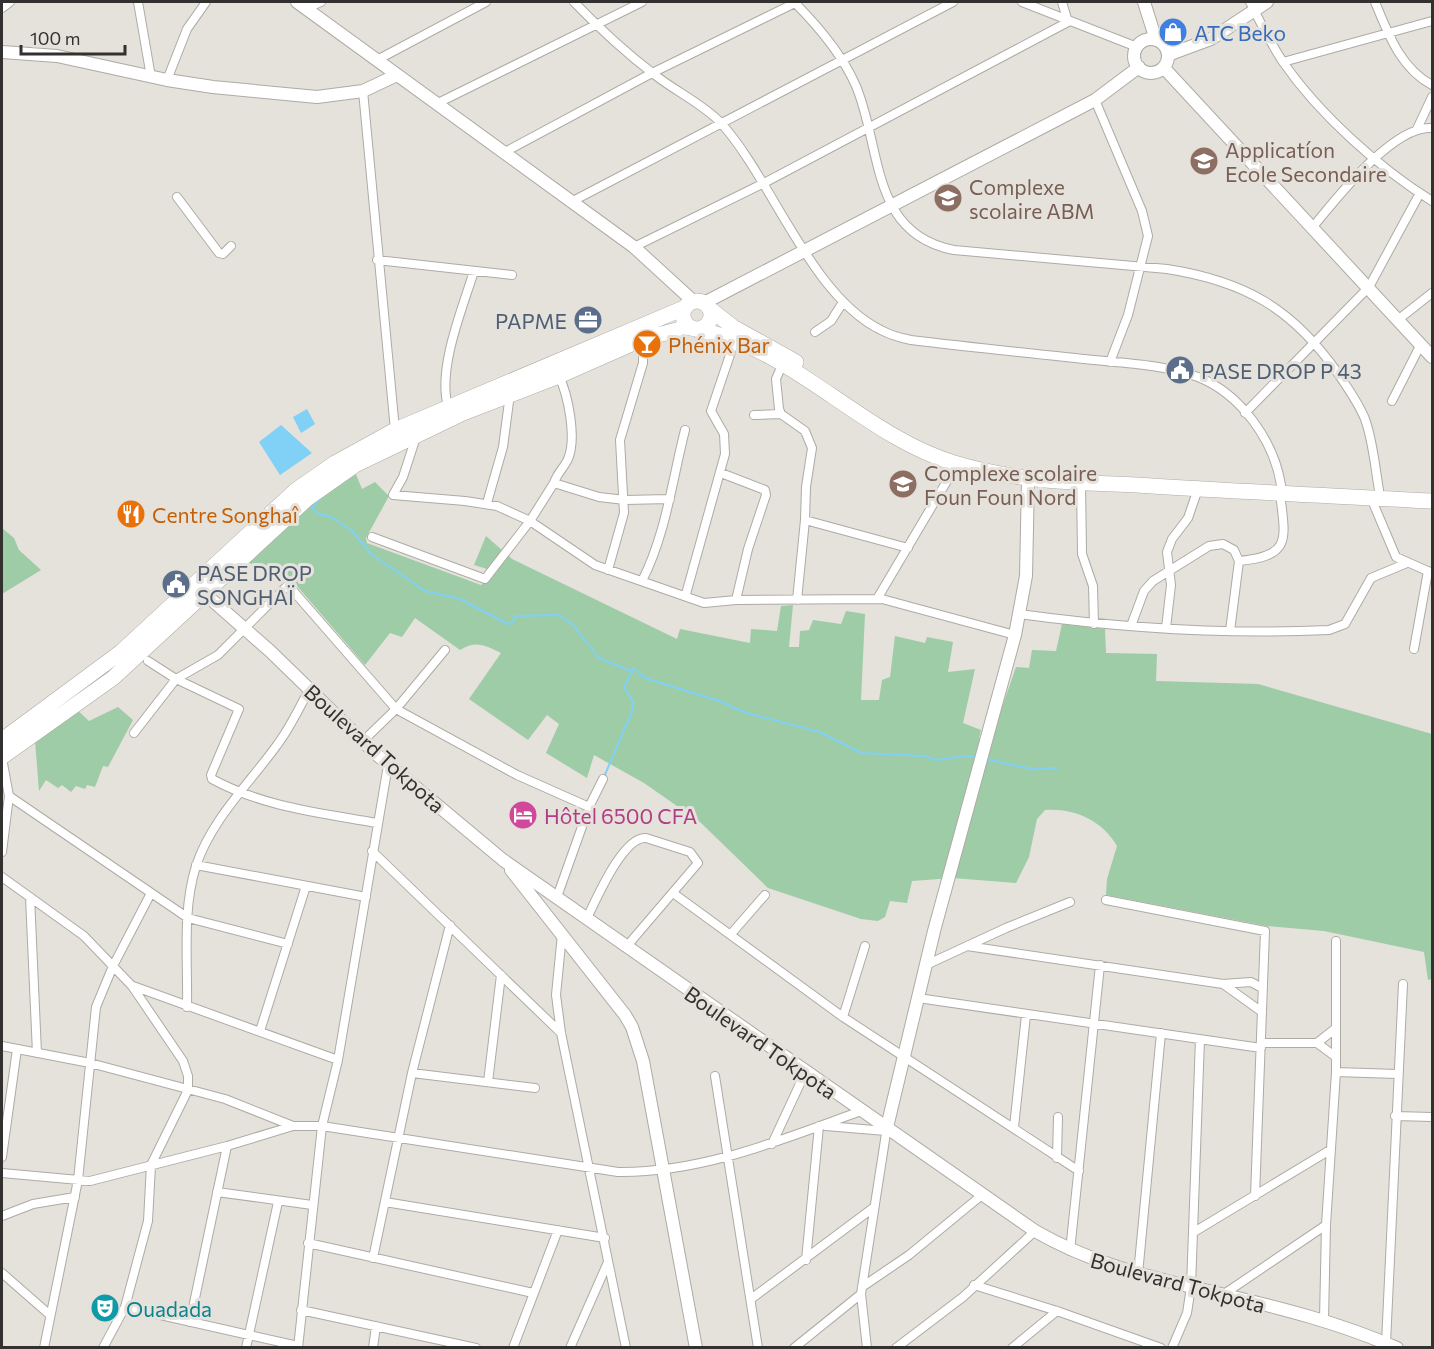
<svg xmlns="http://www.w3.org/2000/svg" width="1434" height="1349" font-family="Commissioner,sans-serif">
	<rect width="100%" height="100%" fill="#e5e1db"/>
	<!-- green -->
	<path fill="#9dcca6" d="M 355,472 L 362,489 L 375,482 L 389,496 L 366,538 L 367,543 L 481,585 L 497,572 L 474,565 L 486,536 L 512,559 L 677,639 L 680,629 L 750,643 L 751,629 L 777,631 L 781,606 L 793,605 L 789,647 L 799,647 L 800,631 L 809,630 L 813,620 L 841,624 L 846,611 L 865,614 L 861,700 L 879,700 L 882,680 L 890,677 L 895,636 L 925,643 L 927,637 L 953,642 L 948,672 L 975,669 L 963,723 L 981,730 L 979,738 L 990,742 L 1016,667 L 1029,668 L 1032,650 L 1056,651 L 1062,624 L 1105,629 L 1106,653 L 1157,654 L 1156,681 L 1258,684 L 1432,734 L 1432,979 L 1428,980 L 1424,952 L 1324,931 L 1267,926 L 1106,895 L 1107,879 L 1117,846 C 1102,820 1074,808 1045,810 L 1037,819 L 1029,857 L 1016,883 L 953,878 L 912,881 L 907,903 L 890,901 L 885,917 L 878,921 L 861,919 L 768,888 L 700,822 L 644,783 L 594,755 L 587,778 L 546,753 L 559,724 L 547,715 L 528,740 L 469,699 L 501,653 C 485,645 476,640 460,650 L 415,618 L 402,637 L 390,633 L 365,665 L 279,565 L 267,574 L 242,558 Z
		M 2,528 L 14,538 L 19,550 L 41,570 L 2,594 Z
		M 74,707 L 89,721 L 118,707 L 133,720 L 108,767 L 103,766 L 95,787 L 87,785 L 85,789 L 76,786 L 71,792 L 62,785 L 58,788 L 46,780 L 39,791 L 35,740 Z"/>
	<!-- water -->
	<path fill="#81d1f7" d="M 307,409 L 315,424 L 301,433 L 293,417 Z
		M 281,425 L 312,453 L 280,475 L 259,442 Z"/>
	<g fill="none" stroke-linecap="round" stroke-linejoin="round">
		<!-- stream -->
		<path stroke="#81d1f7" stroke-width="2" d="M 310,505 L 317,513 L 331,517 L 352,531 L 372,555 L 425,591 L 460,599 L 508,624 L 512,623 L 515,616 L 559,615 L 573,625 L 599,658 L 631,671
			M 312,508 L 321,497
			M 985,759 L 1033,769 L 1057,768
			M 604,777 L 632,711 L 633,701 L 624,687 L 634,668 L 645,678 L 722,702 L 743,712 L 820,732 L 861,753 L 924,756 L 936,760 L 966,756 L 977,757"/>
		<!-- street casing -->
		<g stroke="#aeaba5" stroke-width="10">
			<path id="street" d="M 138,2 L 151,77
				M 574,2 C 599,28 626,53 655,75 C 675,91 703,104 721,123 C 773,181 811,296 881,330 C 890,335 901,338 911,340 C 969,347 1027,353 1084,359 C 1122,363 1162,364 1198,377 C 1241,394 1274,441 1281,485
				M 794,2 C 818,26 842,54 856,86 C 882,148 870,234 954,250 L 1167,269 C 1244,281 1292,308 1337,372 C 1347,387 1358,402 1365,419 C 1373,441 1375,467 1379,490
				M 1022,2 L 1137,47
				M 1250,2 C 1260,22 1271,44 1283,62 C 1319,114 1379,168 1432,201
				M 1375,2 C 1388,33 1400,68 1432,85
				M 2,8 L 10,2
				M 307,8 L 321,2
				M 377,60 L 486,2
				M 1283,62 L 1432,21
				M 167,80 L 187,29 L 206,2
				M 363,91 L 395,430
				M 1095,100 L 1142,211 L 1148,236 L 1128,315 L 1110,362
				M 436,104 L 642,2
				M 1417,129 L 1432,97
				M 503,153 L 652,73 L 797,2
				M 177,197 L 219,253 L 223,254 L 231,246
				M 571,202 L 953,2
				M 1312,228 C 1336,199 1393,125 1432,128
				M 634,247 L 764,183 L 1068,22 L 1062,2
				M 377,260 L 512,275
				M 1399,319 L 1432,293
				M 815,332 L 831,321 L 843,302
				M 782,365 L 776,379 L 779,409 L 781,414 L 805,431 L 812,448 L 806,487 L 805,520 L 797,600
				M 1392,401 L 1421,344
				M 448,406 C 437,369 463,307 474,271
				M 1245,413 L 1369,287 L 1420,193
				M 754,415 L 781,414
				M 417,434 L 403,477 L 393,495 L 465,501 L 497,506 L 530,521 L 595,565 L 704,603 L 736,600 L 882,599 L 1015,635
				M 721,473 L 765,490 L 766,495 L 748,549 L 736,600
				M 554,483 C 557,473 564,468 568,459 C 577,438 568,395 559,376
				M 1081,483 L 1082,554 L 1093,586 L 1094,624
				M 1371,498 L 1396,557 L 1432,573
				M 487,503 L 503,447 L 510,394
				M 805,520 L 908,548
				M 372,537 L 485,579 L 530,521 L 554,483 L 599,497 L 625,500 L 670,499
				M 1239,561 C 1293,556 1285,538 1280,493
				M 608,570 L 624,513 L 620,440 L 643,363 L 643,339
				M 642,581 C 666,534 672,481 685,430
				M 686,594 L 725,454 L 724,434 L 711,411 L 735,340
				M 877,599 L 957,464
				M 1019,614 C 1122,628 1226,635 1329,630 L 1345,624 L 1371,578 L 1407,563
				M 1131,626 L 1144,591 L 1153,581 L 1209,546 L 1223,544 L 1234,550 L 1239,561 L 1230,631
				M 1166,628 L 1171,585 L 1167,552 L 1172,539 L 1188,518 L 1198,489
				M 1414,649 L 1428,571
				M 148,661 L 176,679 L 239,709 L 211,775 L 212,779 C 263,807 321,813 377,823
				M 134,733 L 176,679 L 218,655 L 288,585 L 396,709 L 517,775 L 589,807
				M 363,741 L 396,709 L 445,650
				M 2,758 L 9,796 L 2,852
				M 9,796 L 188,918 L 288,944
				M 372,851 L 561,1033
				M 196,865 L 366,897
				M 2,877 L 84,936 L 132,986 L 183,1061 L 188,1076 L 188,1090 L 151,1165 L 148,1221 L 125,1307 L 103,1348
				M 673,893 L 843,1017 L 1079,1171
				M 30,897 L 37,1053
				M 557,897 L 589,807 L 603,779
				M 1106,900 L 1265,931 L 1255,1196
				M 587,918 C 596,900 623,836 646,838 L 690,852 L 698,863 L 627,946
				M 562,934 L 556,995 L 561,1033 L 626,1348
				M 731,934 L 765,895
				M 967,946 L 1223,984 L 1251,982 L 1262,988
				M 926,965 L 1006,928 L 1070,902
				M 1223,984 L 1262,1012
				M 133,986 L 338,1060
				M 918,998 L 1261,1048
				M 187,1007 C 188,961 182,910 196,866 C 211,820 249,784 277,745 C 290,728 299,708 309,690
				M 843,1017 L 865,946
				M 260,1031 L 306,886
				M 1261,1043 L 1317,1043 L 1336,1028
				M 1317,1043 L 1336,1057
				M 2,1046 L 90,1063 L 225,1099 L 293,1126 L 322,1126 L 618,1172 C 703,1173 783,1139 861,1111
				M 1336,1072 L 1397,1074
				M 412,1073 L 535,1088
				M 715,1076 L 758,1348
				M 488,1082 L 501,975
				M 1395,1116 L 1432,1117
				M 826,1126 L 886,1131
				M 1014,1127 L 1026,1015
				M 772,1144 L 805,1073
				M 2,1157 L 17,1049
				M 1057,1158 L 1058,1117
				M 2,1173 L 90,1181 L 227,1146 L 293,1126
				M 217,1192 L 312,1205
				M 385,1202 L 605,1238
				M 2,1216 L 33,1204 L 75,1197
				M 1194,1232 L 1330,1150
				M 308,1243 L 533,1293
				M 1070,1251 L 1100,965
				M 373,1258 L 412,1073 L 450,925
				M 806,1260 L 819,1126
				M 2,1273 L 50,1315
				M 1138,1274 L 1161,1033
				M 974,1285 L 1057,1311 L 1161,1348
				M 862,1287 L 909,1255 L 982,1195
				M 1224,1294 L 1326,1225
				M 751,1299 L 873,1208
				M 125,1307 L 298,1346
				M 301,1310 L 476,1348
				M 1324,1320 L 1326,1225 L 1336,1072 L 1336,941
				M 190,1322 L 227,1146
				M 1386,1343 L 1403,984
				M 44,1348 L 78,1180 L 96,1007 L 113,966 L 151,893
				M 246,1348 L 278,1202
				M 298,1348 L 322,1126 L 338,1060 L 388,765
				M 373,1348 L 376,1326
				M 513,1348 L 558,1230
				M 570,1348 L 608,1262
				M 794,1348 L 861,1294
				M 867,1348 L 861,1294 L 887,1127
				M 896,1348 L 963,1297 L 1035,1231
				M 1012,1348 L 1057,1311
				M 1172,1348 L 1187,1313 L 1191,1287 L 1200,1039"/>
		</g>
		<!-- secondary casing -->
		<g stroke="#aeaba5" stroke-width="14">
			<path id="secondary" d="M 297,2 L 634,247 L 693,301
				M 1144,2 L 1156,40
				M1134 56a17 17 0 1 1 34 0a17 17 0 1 1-34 0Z
				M 2,52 L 57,56 L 167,80 L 213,87 L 317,97 L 363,91 L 397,75
				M 1168,55 L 1211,39 L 1267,2
				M 1164,68 L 1432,357
				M 704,303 L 1095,100 L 1139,67
				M 205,594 L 270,651 L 376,754 L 503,860 L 1035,1231 C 1096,1266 1154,1278 1221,1294 C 1281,1308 1340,1323 1397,1348
				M 511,870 L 625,1015 L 632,1027 L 643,1061 L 696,1348
				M 887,1127 L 934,931 L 1015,635 L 1026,576 L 1028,480"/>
		</g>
		<!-- highway casing -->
		<g stroke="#aeaba5" stroke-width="16">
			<path id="highway" d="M683 315a14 14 0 1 1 28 0a14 14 0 1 1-28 0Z
				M 710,309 L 733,327 L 796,362
				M 698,330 C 791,346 862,435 954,463 C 1019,483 1085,482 1152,486 C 1245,492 1339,496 1432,501
				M 2,740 L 121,652 L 296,490 L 335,463 L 395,430 L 684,308
				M 2,757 L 113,678 L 308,498 L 355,465 L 463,413 L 559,376 L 643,339 L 688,327"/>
		</g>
		<!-- street -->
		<use href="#street" stroke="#fff" stroke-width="8"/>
		<!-- secondary -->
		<use href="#secondary" stroke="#fff" stroke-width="12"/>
		<!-- highway -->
		<use href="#highway" stroke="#fff" stroke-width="15"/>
	</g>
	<!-- icons -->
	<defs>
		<g id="shop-disc" transform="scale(1.5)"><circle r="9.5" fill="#3f7fe0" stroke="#e5e1db"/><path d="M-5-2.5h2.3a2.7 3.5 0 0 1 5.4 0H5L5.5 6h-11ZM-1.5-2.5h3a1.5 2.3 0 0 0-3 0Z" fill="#fff"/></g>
		<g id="school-disc" transform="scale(1.5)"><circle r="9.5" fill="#8d6e63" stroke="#e5e1db"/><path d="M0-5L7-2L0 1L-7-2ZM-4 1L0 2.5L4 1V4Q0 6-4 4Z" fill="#fff"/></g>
		<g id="office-disc" transform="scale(1.5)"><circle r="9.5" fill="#5c6f8a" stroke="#e5e1db"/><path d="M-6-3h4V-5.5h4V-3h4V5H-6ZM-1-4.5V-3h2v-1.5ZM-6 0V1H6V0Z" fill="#fff"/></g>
		<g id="bar-disc" transform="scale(1.5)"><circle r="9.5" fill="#e8710a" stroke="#e5e1db"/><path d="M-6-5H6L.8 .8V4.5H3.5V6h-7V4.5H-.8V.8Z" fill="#fff"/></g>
		<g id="civic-disc" transform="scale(1.5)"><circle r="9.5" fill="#5c6f8a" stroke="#e5e1db"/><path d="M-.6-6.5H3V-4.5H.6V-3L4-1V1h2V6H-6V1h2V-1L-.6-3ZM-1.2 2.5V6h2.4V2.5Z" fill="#fff"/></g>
		<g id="restaurant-disc" transform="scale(1.5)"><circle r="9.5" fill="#e8710a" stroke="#e5e1db"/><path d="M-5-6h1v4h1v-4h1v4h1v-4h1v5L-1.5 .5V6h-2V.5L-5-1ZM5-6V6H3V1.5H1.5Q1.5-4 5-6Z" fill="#fff"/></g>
		<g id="hotel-disc" transform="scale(1.5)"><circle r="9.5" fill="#d1479c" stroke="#e5e1db"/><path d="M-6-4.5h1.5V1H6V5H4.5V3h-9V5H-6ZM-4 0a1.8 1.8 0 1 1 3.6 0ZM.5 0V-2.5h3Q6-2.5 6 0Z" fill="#fff"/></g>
		<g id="theatre-disc" transform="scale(1.5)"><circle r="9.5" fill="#0f9aa8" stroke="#e5e1db"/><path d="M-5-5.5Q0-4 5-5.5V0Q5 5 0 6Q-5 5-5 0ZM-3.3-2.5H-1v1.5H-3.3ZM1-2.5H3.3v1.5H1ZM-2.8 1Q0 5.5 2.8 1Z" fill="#fff"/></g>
	</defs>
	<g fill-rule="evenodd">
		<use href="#shop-disc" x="1173" y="32"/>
		<use href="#school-disc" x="1204" y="161"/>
		<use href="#school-disc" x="948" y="198"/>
		<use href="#office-disc" x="588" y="320"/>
		<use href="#bar-disc" x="647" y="344"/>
		<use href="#civic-disc" x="1180" y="370"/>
		<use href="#school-disc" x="903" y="484"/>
		<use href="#restaurant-disc" x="131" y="514"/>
		<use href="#civic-disc" x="176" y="584"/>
		<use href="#hotel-disc" x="523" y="815"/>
		<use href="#theatre-disc" x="105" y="1308"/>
	</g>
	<g text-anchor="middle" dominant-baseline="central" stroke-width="6" stroke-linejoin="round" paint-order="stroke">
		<!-- shop labels -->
		<g font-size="21" fill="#366cbe" stroke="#e5e1db" text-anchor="start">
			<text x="1194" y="32">ATC Beko</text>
		</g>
		<!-- education labels -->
		<g font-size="21" fill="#785e54" stroke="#e5e1db" text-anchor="start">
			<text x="1225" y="149">Applicatíon<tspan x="1225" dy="24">Ecole Secondaire</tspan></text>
			<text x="969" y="186">Complexe<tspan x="969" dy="24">scolaire ABM</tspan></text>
			<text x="924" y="472">Complexe scolaire<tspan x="924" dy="24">Foun Foun Nord</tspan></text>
		</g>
		<!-- service labels -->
		<g font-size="21" fill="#4e5e75" stroke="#e5e1db" text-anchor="start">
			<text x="567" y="320" text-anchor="end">PAPME</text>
			<text x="1201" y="370">PASE DROP P 43</text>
			<text x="197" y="572">PASE DROP<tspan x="197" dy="24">SONGHAÏ</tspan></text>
		</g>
		<!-- food labels -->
		<g font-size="21" fill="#c56008" stroke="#e5e1db" text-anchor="start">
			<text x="668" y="344">Phénix Bar</text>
			<text x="152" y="514">Centre Songhaî</text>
		</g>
		<!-- street labels -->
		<g font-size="21" fill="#33312f" stroke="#e5e1db">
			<text transform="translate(375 748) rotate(42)">Boulevard Tokpota</text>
			<text transform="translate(761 1042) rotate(35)">Boulevard Tokpota</text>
			<text transform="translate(1178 1282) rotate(15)">Boulevard Tokpota</text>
		</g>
		<!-- hotel labels -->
		<g font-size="21" fill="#b23c85" stroke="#e5e1db" text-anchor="start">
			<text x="544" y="815">Hôtel 6500 CFA</text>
		</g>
		<!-- culture labels -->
		<g font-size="21" fill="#0d838f" stroke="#e5e1db" text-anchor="start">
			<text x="126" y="1308">Ouadada</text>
		</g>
	</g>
	<!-- border -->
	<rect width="1434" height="1349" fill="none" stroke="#33312f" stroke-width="6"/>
	<!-- scale -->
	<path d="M21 45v9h104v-9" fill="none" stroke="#33312f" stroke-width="3"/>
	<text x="30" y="45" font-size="18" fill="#33312f" stroke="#e5e1db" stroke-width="4.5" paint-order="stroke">100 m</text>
</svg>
